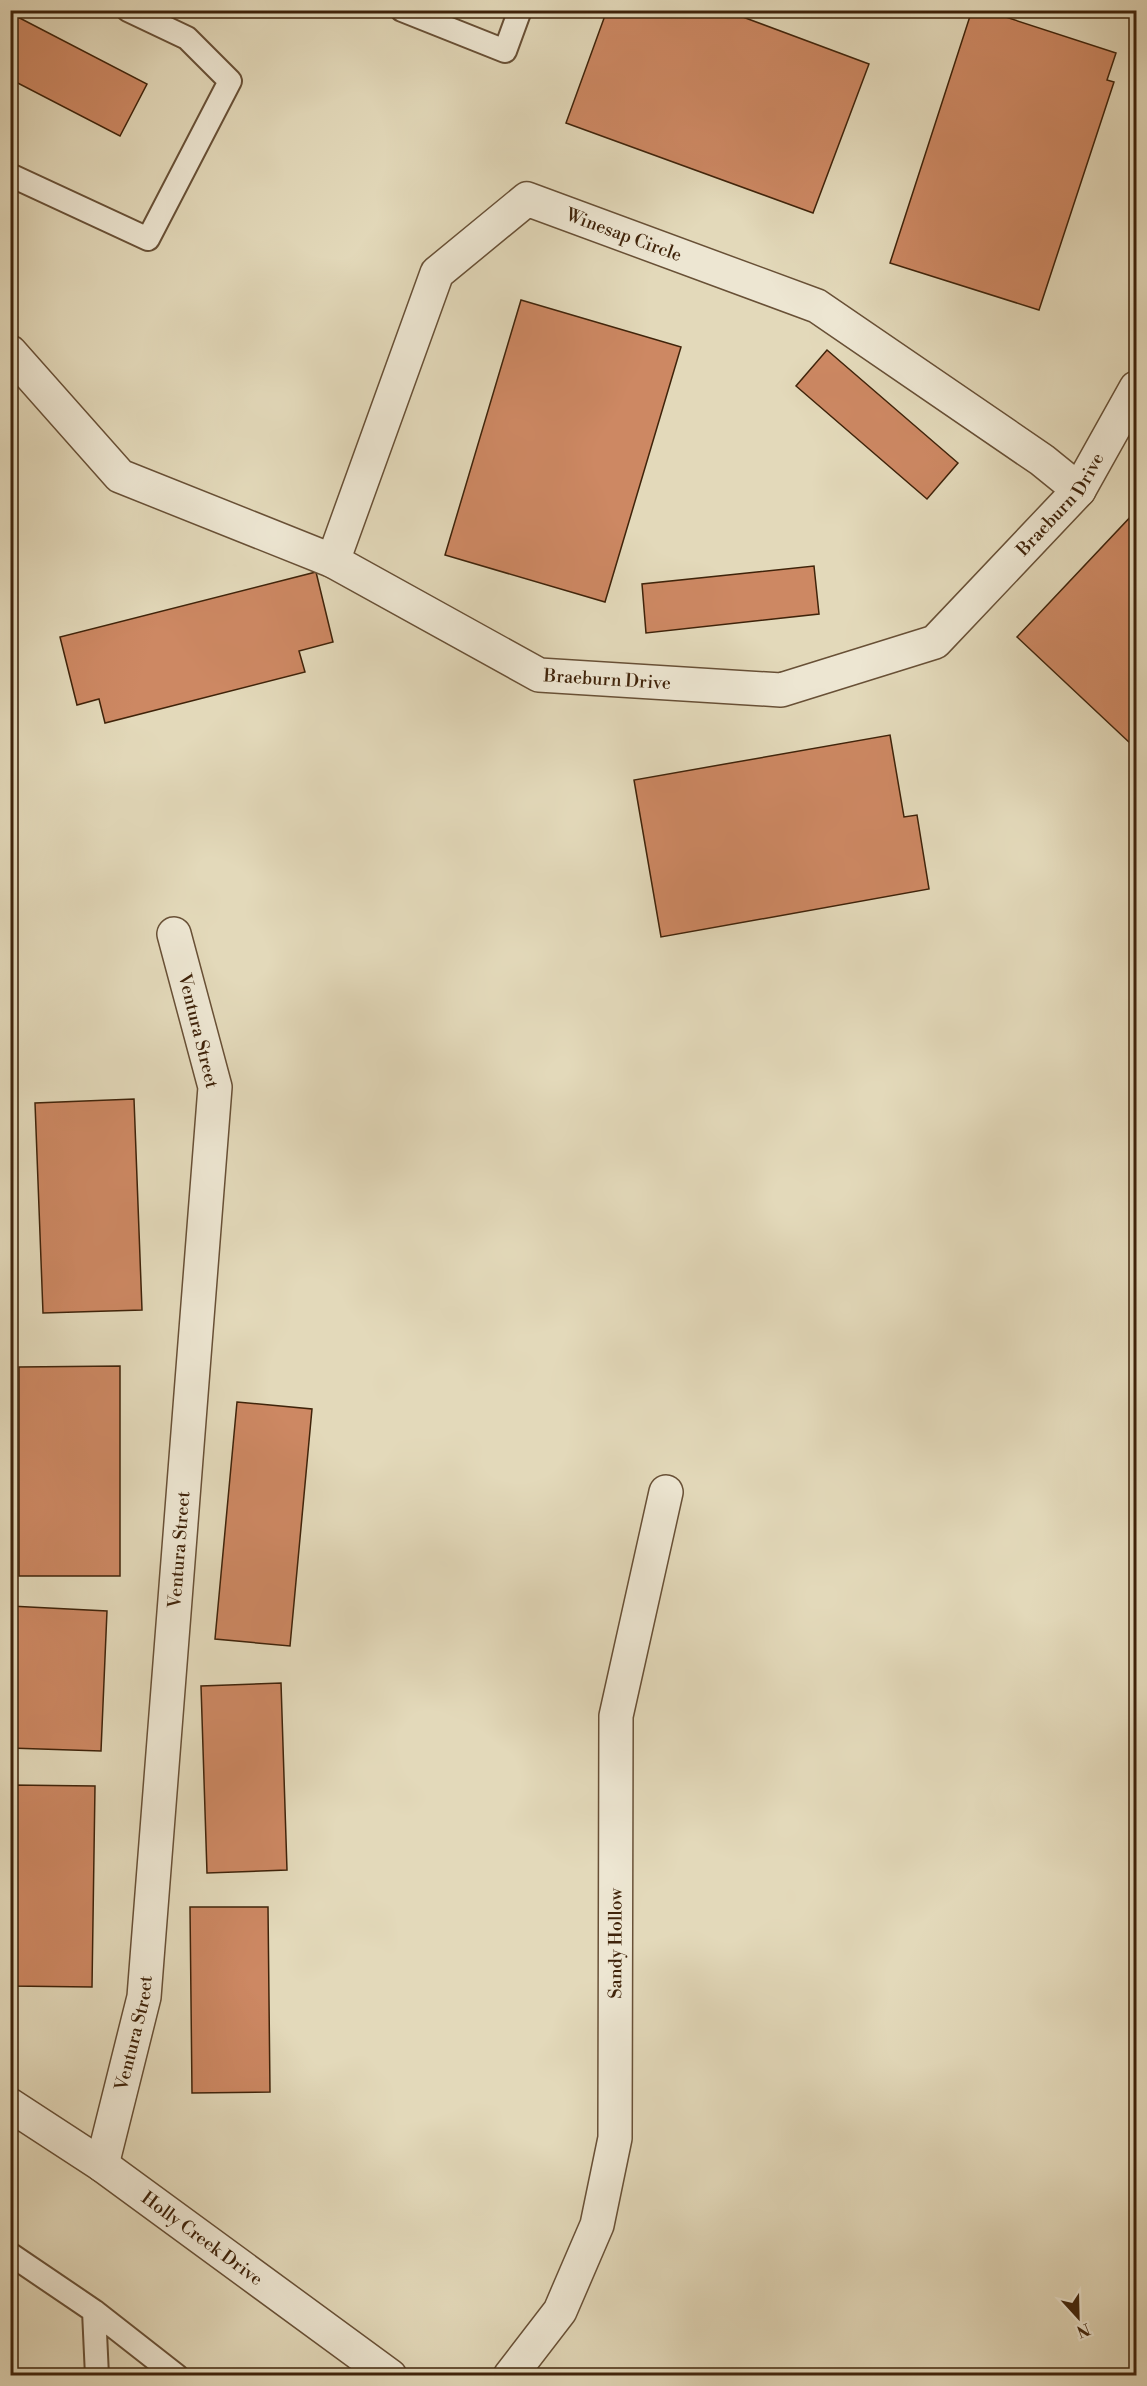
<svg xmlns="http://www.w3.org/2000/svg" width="1147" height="2386" font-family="'Libre Bodoni',serif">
	<rect width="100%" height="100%" fill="#e3d9ba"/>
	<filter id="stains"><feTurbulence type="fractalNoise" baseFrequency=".00333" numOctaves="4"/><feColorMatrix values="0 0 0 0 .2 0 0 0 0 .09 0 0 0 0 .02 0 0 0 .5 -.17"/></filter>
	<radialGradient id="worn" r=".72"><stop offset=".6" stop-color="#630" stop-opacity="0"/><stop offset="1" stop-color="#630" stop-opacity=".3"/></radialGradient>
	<!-- building -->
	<path fill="#cd8863" stroke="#3f230a" stroke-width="1.5" d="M 607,10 L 724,10 L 869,64 L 813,213 L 566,123 Z
		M 972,10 L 984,10 L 1116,53 L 1107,80 L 1114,82 L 1039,310 L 890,263 Z
		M 10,13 L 147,84 L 120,136 L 12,80 L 10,83 Z
		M 521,300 L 681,347 L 605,602 L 445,555 Z
		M 827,350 L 958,463 L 927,499 L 796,386 Z
		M 1136,511 L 1136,739 L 1131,744 L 1017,637 Z
		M 814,566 L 819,614 L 646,633 L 642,584 Z
		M 316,572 L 333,642 L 299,651 L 305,672 L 105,723 L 99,699 L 77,705 L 60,637 Z
		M 890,735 L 904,817 L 917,815 L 929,889 L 661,937 L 634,780 Z
		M 134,1099 L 142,1310 L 43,1313 L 35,1103 Z
		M 120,1366 L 120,1576 L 19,1576 L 19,1367 Z
		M 237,1402 L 312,1409 L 290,1646 L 215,1639 Z
		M 10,1606 L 107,1611 L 101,1751 L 10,1748 Z
		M 281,1683 L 287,1870 L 207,1873 L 201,1686 Z
		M 10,1785 L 95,1786 L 92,1987 L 10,1986 Z
		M 190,1907 L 268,1907 L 270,2092 L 192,2093 Z"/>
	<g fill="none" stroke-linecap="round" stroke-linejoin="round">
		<!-- service casing -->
		<g stroke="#685036" stroke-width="26">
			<path id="service" d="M 402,10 L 505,51 L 520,10
				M 10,175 L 148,239 L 230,81 L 187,38 L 128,10
				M 10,2254 L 94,2311 L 97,2376
				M 94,2311 L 177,2376"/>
		</g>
		<!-- minor casing -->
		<g stroke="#685036" stroke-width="36">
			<g id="minor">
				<path id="s1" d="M 10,352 L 120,476 L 333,561 L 539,675 L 781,690 L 935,642 L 1079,490 L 1136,388"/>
				<path id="s2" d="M 333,561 L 437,273 L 527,199 L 817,306 L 1042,460 L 1079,490"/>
				<path id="s3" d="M 10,2105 L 102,2165 L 390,2376"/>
				<path id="s4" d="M 102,2165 L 144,1997 L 215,1087 L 174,934"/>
				<path id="s5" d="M 510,2376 L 560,2311 L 597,2225 L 615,2138 L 616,1716 L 666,1492"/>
			</g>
		</g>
		<!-- service -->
		<use href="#service" stroke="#ede6d2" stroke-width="22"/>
		<!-- minor -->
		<use href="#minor" stroke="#ede6d2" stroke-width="33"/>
	</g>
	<g text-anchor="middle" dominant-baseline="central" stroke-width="4.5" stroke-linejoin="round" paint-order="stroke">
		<!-- street labels -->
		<g font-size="18" fill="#3f230a" stroke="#ede6d2">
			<text stroke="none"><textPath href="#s2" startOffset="526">Winesap Circle</textPath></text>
			<text stroke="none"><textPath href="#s1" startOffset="1221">Braeburn Drive</textPath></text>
			<text stroke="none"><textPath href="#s1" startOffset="699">Braeburn Drive</textPath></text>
			<text transform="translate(198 1031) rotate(76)">Ventura Street</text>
			<text stroke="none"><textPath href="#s4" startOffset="622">Ventura Street</textPath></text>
			<text stroke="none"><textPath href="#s5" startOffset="459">Sandy Hollow</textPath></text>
			<text stroke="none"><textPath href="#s4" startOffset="136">Ventura Street</textPath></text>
			<text stroke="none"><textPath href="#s3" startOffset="234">Holly Creek Drive</textPath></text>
		</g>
	</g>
	<!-- margin -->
	<rect width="1147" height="2386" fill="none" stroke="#e3d9ba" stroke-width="36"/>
	<rect x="12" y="12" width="1123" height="2362" fill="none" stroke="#3f230a" stroke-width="3"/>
	<rect x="18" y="18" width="1111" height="2350" fill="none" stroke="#3f230a" stroke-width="1.5"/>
	<!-- north arrow -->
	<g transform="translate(1078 2317) rotate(158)" stroke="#ede6d2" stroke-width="4.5" paint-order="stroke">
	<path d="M0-4.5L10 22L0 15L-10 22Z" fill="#3f230a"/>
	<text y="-9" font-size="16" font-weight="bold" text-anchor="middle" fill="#3f230a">N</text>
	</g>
	<rect width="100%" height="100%" filter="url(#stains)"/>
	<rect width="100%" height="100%" fill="url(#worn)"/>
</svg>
